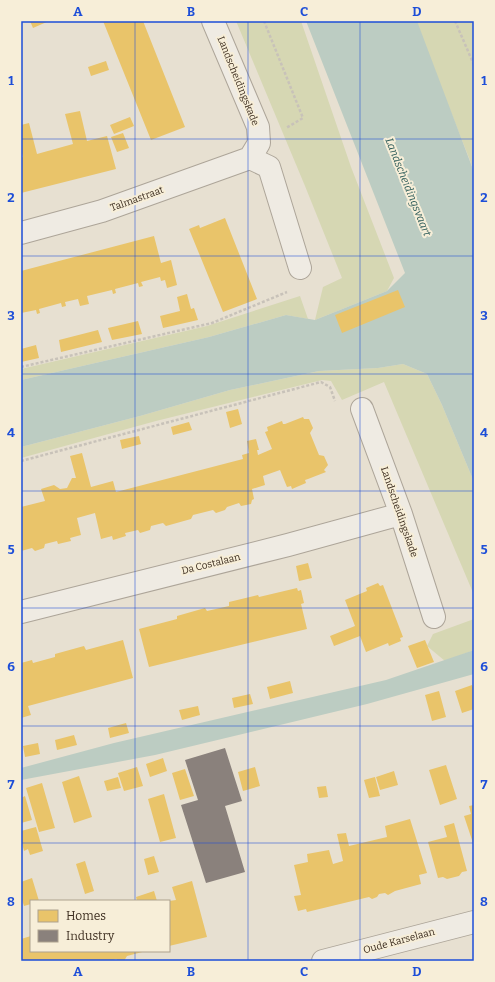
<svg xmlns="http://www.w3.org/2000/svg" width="495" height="982" font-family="Bitter,serif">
	<rect width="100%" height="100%" fill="#e7e0d1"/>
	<!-- green -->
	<path fill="#d6d7b3" d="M 236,21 L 301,21 L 351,167 L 394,278 L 387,291 L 315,320 L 323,287 L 342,278 L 305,186 Z
		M 415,21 L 474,21 L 474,172 L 469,158 Z
		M 300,296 L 308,319 L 286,315 L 209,337 L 21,380 L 21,369 L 207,326 Z
		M 403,364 L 427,374 L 442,405 L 474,482 L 474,595 L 384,382 L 342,400 L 331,381 L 322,380 L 156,421 L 21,458 L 21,447 L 140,416 L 230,390 L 319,371 L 378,368 Z
		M 474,619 L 474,650 L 445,661 L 427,646 L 433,634 Z"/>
	<!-- water -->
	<path fill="#bcccc2" d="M 306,21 L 417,21 L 474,172 L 474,482 L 442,405 L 427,374 L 403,364 L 378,368 L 319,371 L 230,390 L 140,416 L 21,447 L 21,380 L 209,337 L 286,315 L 315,320 L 387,291 L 405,273 Z
		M 474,650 L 474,674 L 367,704 L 155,755 L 21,780 L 21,768 L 114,743 L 386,680 Z"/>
	<!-- homes -->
	<path fill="#e9c46a" d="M 30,21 L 49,21 L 33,28 Z
		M 103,21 L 143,21 L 185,127 L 151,140 Z
		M 106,61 L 109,70 L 91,76 L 88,67 Z
		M 80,111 L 87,141 L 107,136 L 116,169 L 21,193 L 21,158 L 23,157 L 21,149 L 21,125 L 29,123 L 37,154 L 73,144 L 65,114 Z
		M 130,117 L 134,126 L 114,134 L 110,125 Z
		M 123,133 L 129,148 L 117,152 L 111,137 Z
		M 225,218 L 257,299 L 223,312 L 189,229 L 199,225 L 200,228 Z
		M 154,236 L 161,263 L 171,260 L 177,285 L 167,288 L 165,280 L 161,281 L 160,277 L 141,282 L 143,286 L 139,287 L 138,283 L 115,289 L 116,293 L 113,294 L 112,290 L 87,296 L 89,304 L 80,306 L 78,299 L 65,302 L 66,306 L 62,307 L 61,303 L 39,309 L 40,313 L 37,314 L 36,310 L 21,313 L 21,271 Z
		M 398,290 L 405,307 L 342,333 L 335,315 Z
		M 187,294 L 191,309 L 194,308 L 198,320 L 163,328 L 160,316 L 180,311 L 177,297 Z
		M 138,321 L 142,334 L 112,340 L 108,328 Z
		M 98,330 L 102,342 L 61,352 L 59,340 Z
		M 36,345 L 39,358 L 21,362 L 21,349 Z
		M 238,409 L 242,424 L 230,428 L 226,412 Z
		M 303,417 L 304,419 L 309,419 L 313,428 L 310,433 L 319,455 L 324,456 L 328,465 L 324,470 L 326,472 L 308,479 L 305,480 L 306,483 L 292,489 L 291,486 L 287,487 L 280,470 L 263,476 L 265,485 L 252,489 L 254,499 L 252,500 L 251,504 L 241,506 L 239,503 L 227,507 L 225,510 L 216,513 L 213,510 L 193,515 L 191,519 L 166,526 L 163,523 L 151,526 L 150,530 L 140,533 L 138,530 L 125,533 L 126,536 L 113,540 L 112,536 L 101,539 L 95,513 L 77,518 L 81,535 L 70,538 L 71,541 L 58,544 L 57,541 L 45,544 L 44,548 L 35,551 L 32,548 L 21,551 L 21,507 L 45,501 L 41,489 L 54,485 L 60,489 L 67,488 L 72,478 L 76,478 L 70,456 L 82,453 L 91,487 L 113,481 L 116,492 L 243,459 L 242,455 L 249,453 L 247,441 L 256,439 L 259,450 L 257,450 L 258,455 L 272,449 L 265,432 L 268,431 L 267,427 L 282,421 L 283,424 L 285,424 Z
		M 189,422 L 192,430 L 173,435 L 171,427 Z
		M 139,436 L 141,444 L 122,449 L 120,440 Z
		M 308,563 L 312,578 L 299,581 L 296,566 Z
		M 378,583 L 380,586 L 383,585 L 403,637 L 400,638 L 401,641 L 389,646 L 388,643 L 366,652 L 360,636 L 334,646 L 330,636 L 355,626 L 345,600 L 367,591 L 366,588 Z
		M 297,588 L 298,591 L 301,590 L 304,603 L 301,604 L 307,629 L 149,667 L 139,629 L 177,619 L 177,616 L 205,608 L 207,611 L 229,606 L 229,602 L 258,595 L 259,597 Z
		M 123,640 L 133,678 L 28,706 L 31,715 L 21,718 L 21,663 L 32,660 L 33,663 L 55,657 L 55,654 L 84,646 L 86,650 Z
		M 425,640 L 434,662 L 417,668 L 408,646 Z
		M 290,681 L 293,693 L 270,699 L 267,687 Z
		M 472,685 L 474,690 L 474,709 L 462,713 L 455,691 Z
		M 439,691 L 446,717 L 432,721 L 425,695 Z
		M 250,694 L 253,704 L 234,708 L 232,698 Z
		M 198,706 L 200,715 L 182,720 L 179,710 Z
		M 126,723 L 129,733 L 110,738 L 108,728 Z
		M 74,735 L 77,745 L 57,750 L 55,740 Z
		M 38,743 L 40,754 L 25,757 L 23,746 Z
		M 163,758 L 167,771 L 150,777 L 146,764 Z
		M 446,765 L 457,799 L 440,805 L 429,770 Z
		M 137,767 L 143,786 L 124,791 L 118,773 Z
		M 255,767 L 260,786 L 243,791 L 238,772 Z
		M 185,769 L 194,796 L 180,800 L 172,773 Z
		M 394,771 L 398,785 L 380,790 L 376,777 Z
		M 79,776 L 92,817 L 74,823 L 62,782 Z
		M 118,777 L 121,788 L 107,791 L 104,781 Z
		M 375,777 L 380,796 L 369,798 L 364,780 Z
		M 42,783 L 55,828 L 39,832 L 26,788 Z
		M 326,786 L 328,797 L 319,798 L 317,787 Z
		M 164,794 L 176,838 L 160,842 L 148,799 Z
		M 25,796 L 32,820 L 21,823 L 21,798 Z
		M 474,805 L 474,846 L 464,816 L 471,814 L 469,806 Z
		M 410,819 L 427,873 L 419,875 L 421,884 L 395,891 L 388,895 L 385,893 L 379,894 L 377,897 L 372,899 L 369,897 L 307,912 L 306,909 L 298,911 L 294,896 L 301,895 L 294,865 L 308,862 L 307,854 L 329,850 L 333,864 L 343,861 L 337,834 L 346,833 L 349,846 L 387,837 L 385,826 Z
		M 454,823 L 467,871 L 462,872 L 459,876 L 447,879 L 443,877 L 438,878 L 428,842 L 447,837 L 444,826 Z
		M 36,827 L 43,851 L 30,855 L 28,849 L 24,851 L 21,839 L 21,831 Z
		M 154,856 L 159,872 L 148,875 L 144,859 Z
		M 85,861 L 94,891 L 85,894 L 76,864 Z
		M 32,878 L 39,901 L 31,901 L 31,904 L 24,906 L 21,897 L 21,882 Z
		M 192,881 L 207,937 L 169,946 L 169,901 L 176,900 L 172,887 Z
		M 154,891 L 157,901 L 137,901 L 136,897 Z
		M 31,936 L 31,951 L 146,951 L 127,956 L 124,961 L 119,961 L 116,959 L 111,961 L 21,961 L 21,939 Z"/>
	<!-- industry -->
	<path fill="#8a817c" d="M 225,748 L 242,801 L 225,806 L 245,872 L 206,883 L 181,805 L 198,800 L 185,760 Z"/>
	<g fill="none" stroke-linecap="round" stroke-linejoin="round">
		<!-- minor casing -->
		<g stroke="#ada599" stroke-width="24">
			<path id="minor" d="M 213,21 L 258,127 L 259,143 L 250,158
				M 250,158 L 269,167 L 300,268
				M 21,233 L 102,211 L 250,158
				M 362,409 L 401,514 L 434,617
				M 21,612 L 288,545 L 401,514
				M 323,961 L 474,922"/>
		</g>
		<!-- path -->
		<path stroke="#c8c2b9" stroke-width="2.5" stroke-dasharray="3 2" stroke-linecap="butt" d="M 264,21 L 303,118 L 286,128
			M 455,21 L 474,65
			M 21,367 L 212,323 L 287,292
			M 21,461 L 321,382 L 330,387 L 335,401"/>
		<!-- minor -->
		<use href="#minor" stroke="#efebe3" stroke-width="22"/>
	</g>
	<!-- grid -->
	<path fill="none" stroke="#1d4ed8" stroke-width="1" stroke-opacity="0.55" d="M 135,21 L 135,901M 248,21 L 248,961M 360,21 L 360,961M 21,139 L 474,139M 21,256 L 474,256M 21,374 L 474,374M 21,491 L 474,491M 21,608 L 474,608M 21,726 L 474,726M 21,843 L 474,843M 135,951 L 135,961"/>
	<g text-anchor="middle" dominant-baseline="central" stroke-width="4" stroke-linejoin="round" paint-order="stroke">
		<!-- street labels -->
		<g font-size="10" fill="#3d2e20" stroke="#f7eed8">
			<text transform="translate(238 81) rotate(68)">Landscheidingskade</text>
			<text transform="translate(137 199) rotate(-20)">Talmastraat</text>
			<text transform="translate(399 512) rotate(71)">Landscheidingskade</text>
			<text transform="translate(211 564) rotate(-14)">Da Costalaan</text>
			<text transform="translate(399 941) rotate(-15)">Oude Karselaan</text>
		</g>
		<!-- water labels -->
		<g font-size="11" font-style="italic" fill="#2f5d5a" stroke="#f7eed8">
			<text transform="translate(408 187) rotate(68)">Landscheidingsvaart</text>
		</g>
	</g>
	<!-- border -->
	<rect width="495" height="982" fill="none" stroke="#f7eed8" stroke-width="44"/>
	<!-- legend -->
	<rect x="30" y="900" width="140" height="52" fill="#f7eed8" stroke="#ada18e"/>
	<rect x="38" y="910" width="20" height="12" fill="#e9c46a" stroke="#ada18e"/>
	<text x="66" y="920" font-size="12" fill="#3d2e20">Homes</text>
	<rect x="38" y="930" width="20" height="12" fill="#8a817c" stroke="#ada18e"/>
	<text x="66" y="940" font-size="12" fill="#3d2e20">Industry</text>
	<rect x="22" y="22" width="451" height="938" fill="none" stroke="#1d4ed8" stroke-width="1.5"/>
	<g font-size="13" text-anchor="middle" font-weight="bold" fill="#1d4ed8">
		<text x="78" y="16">A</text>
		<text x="191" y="16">B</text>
		<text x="304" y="16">C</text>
		<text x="417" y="16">D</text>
		<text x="11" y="85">1</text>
		<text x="484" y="85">1</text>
		<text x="11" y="202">2</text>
		<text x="484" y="202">2</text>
		<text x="11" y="320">3</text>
		<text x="484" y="320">3</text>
		<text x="11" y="437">4</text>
		<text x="484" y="437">4</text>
		<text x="11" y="554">5</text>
		<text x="484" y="554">5</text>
		<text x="11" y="671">6</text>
		<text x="484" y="671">6</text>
		<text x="11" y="789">7</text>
		<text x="484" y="789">7</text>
		<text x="11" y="906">8</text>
		<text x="484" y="906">8</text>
		<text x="78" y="976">A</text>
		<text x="191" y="976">B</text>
		<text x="304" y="976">C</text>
		<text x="417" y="976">D</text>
	</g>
</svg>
